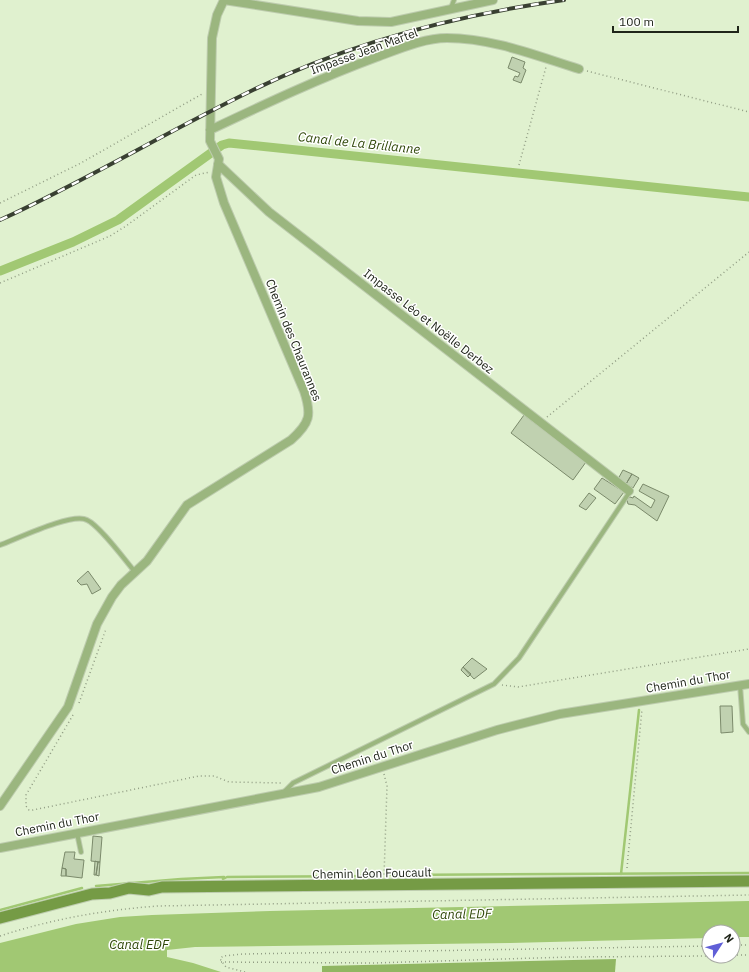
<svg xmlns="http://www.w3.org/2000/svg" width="749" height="972" font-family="'IBM Plex Sans',sans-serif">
	<rect width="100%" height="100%" fill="#e0f1cf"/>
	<!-- forest -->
	<path fill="#90b662" d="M 616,959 L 615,972 L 322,972 L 322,966 Z"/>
	<!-- water -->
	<path fill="#a1c873" d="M 749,901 L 749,937 L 733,937 L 733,932 L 709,932 L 709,938 L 510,943 L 195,947 L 167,950 L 167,957 L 193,963 L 221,972 L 0,972 L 0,943 L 76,924 L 120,917 L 152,915 L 270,911 Z"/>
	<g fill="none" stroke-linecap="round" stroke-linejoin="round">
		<!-- stream -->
		<path stroke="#a1c873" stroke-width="2.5" d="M 621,874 L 639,710
			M 391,875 L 749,873
			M 223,879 L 227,877 L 379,876
			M 96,886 L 181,879 L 224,877
			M 0,910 L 82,888"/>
		<!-- canal -->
		<path stroke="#a1c873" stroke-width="9" d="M 0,271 L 73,242 L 118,220 L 222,145 L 229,143 L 749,197"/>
	</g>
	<!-- building -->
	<path fill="#c0d1b0" stroke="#7b8a6b" d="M 512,57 L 525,62 L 523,68 L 526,70 L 521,83 L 513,80 L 515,76 L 518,77 L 520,73 L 508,68 Z
		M 524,415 L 586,462 L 573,480 L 511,433 Z
		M 623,470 L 632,474 L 626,484 L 618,479 Z
		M 632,474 L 639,478 L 633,488 L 626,484 Z
		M 602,478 L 624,492 L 615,504 L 594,489 Z
		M 643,484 L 669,496 L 657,521 L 635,505 L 628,504 L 627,500 L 630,497 L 633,498 L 634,496 L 651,508 L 655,500 L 639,491 Z
		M 589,493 L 596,498 L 586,510 L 579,506 Z
		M 88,571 L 101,589 L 92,594 L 87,584 L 81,585 L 77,581 Z
		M 472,658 L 487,669 L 474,679 L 463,667 Z
		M 463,667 L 471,674 L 468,677 L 461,670 Z
		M 720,706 L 732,706 L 733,732 L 721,733 Z
		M 93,836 L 102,837 L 100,862 L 91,861 Z
		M 65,852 L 75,852 L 74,859 L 84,860 L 82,878 L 66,876 L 66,869 L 62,868 Z
		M 95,861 L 98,862 L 96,875 L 94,875 Z
		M 98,862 L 100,862 L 99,876 L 96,875 Z
		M 62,868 L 66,869 L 66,876 L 61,876 Z"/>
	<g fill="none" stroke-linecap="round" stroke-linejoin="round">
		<!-- lane casing -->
		<g stroke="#bdccae" stroke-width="6">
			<path id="lane" d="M 451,8 L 454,0
				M 0,545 C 17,539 72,512 87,520 C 100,526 124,559 135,572
				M 740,685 L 743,724 L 749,732
				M 283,793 L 293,783 L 494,684 L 519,658 L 629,493 L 629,491
				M 77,833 L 81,852"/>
		</g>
		<!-- street casing -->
		<g stroke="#bdccae" stroke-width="10">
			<path id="street" d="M 224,0 L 358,21 L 391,22 L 493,0
				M 210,130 C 265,104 320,78 377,57 C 399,49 424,38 447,38 C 492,38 537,56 579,69
				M 218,164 L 269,212 L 629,491
				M 0,806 L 68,707 L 97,624 L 112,597 L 121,585 L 147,561 L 187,505 L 291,440 C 310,423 312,415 304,391 L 224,203 L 216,177 L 219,159 L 210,141 L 212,38 L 217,15 L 224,0
				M 0,848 L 319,787 L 497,730 L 560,714 L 749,684"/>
		</g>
		<!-- secondary casing -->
		<g stroke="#bdccae" stroke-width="13">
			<path id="secondary" d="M 0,918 L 92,894 L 110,893 L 129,888 L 149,890 L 162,887 L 749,881"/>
		</g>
		<!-- path -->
		<path stroke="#919d84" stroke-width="1.5" stroke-dasharray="1 3" stroke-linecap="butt" d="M 587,71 L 749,112
			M 519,165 L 546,67
			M 0,203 L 81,163 L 202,94
			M 0,283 L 110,236 L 126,226 L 196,175 L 210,172
			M 547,417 L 749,252
			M 502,685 L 518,687 L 749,649
			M 79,703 L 106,629
			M 73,715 L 26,795 L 26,806 L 29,810 L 33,810 L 199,776 L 214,776 L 229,782 L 283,783
			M 384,774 L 387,786 L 384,876
			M 627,868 L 642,709
			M 0,936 C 52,919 104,910 158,906 L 749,895
			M 733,945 L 749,945
			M 733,955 L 749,955
			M 221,962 L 373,963 L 570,957 L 709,956
			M 245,972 L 226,967 L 220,959 L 223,956 L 243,954 L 709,946"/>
		<!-- lane -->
		<use href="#lane" stroke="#9bb67f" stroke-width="4"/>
		<!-- street -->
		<use href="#street" stroke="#9bb67f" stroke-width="8"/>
		<!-- secondary -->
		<use href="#secondary" stroke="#759b45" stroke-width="11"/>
		<!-- rail casing -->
		<g stroke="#394032" stroke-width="4">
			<path id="rail" d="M 0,220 C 87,180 168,131 253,90 C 351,42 457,15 564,0"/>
		</g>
		<!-- rail -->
		<use href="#rail" stroke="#fff" stroke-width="2.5" stroke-dasharray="8" stroke-linecap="butt"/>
	</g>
	<g text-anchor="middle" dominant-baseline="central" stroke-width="3" stroke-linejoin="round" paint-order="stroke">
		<!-- street labels -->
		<g font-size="12" fill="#20261a" stroke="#fff">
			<text transform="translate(364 51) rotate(-20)">Impasse Jean Martel</text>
			<text transform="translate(429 321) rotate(38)">Impasse Léo et Noëlle Derbez</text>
			<text transform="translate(294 340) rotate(68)">Chemin des Chaurannes</text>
			<text transform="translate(688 681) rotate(-10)">Chemin du Thor</text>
			<text transform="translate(372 757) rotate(-18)">Chemin du Thor</text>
			<text transform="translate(57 824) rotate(-11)">Chemin du Thor</text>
			<text transform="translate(372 873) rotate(-1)">Chemin Léon Foucault</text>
		</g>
		<!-- water labels -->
		<g font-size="13" font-style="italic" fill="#2f4708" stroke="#fff">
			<text transform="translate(359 143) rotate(6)">Canal de La Brillanne</text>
			<text transform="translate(462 914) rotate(-1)">Canal EDF</text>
			<text x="139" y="944">Canal EDF</text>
		</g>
	</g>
	<!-- north arrow -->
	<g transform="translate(721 944) rotate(54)"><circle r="19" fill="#ffffff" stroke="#a6a8a3"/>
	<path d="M0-3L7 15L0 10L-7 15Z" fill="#605fd7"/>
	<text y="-6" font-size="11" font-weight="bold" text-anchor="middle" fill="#20261a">N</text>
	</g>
	<!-- scale -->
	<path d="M613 26v6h125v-6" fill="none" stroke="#20261a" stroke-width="2"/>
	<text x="619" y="26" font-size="12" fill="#20261a" stroke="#ffffff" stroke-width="3" paint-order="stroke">100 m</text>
</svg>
